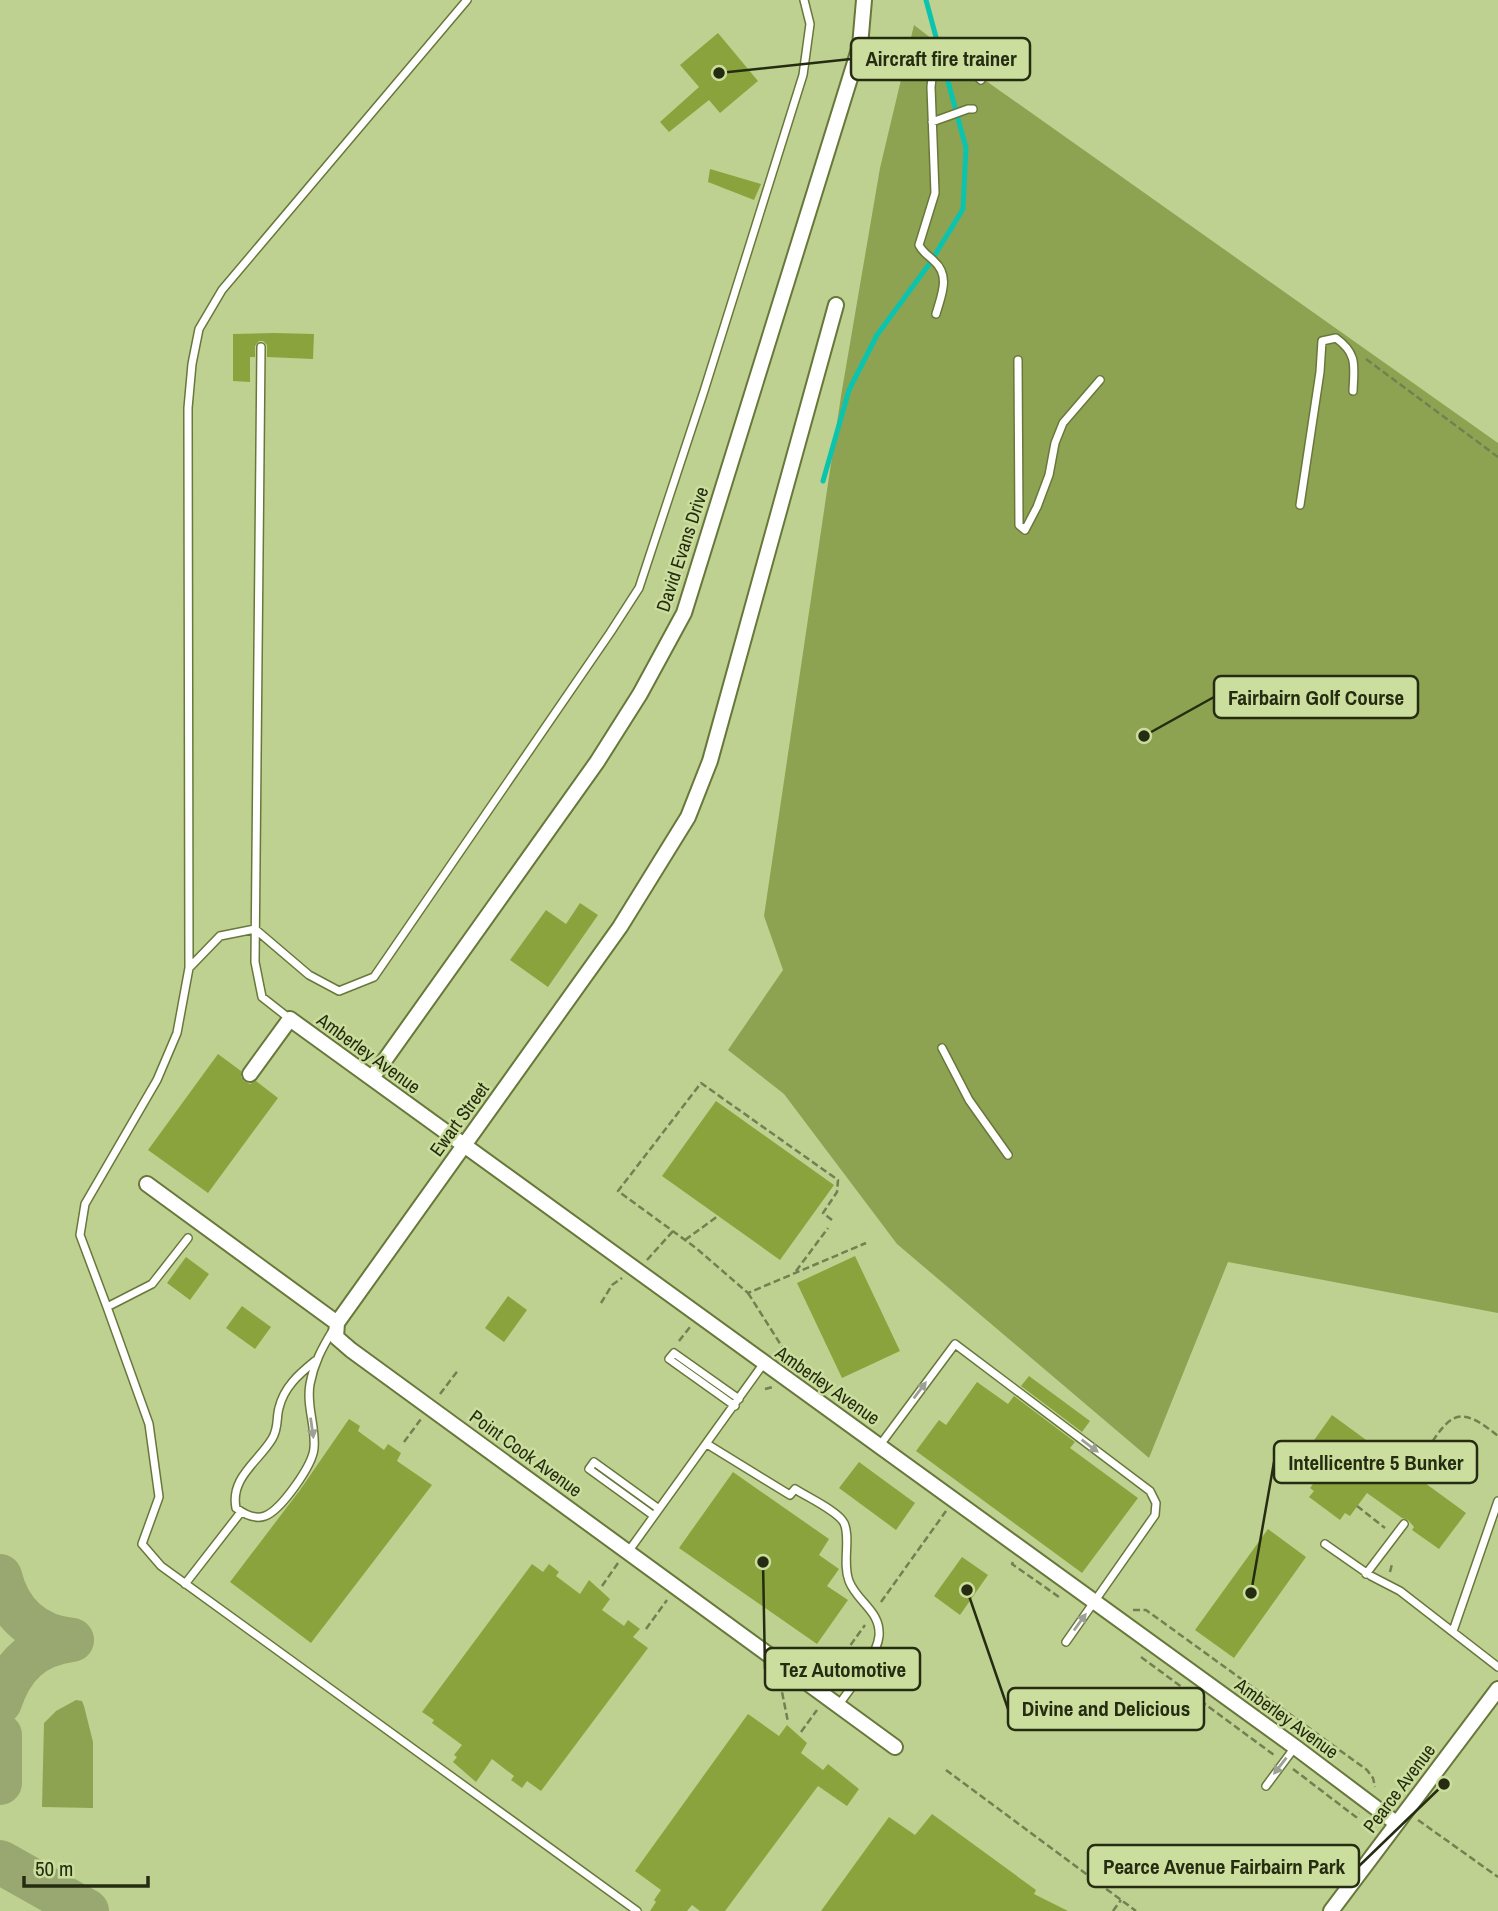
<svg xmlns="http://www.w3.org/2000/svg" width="1498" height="1911" font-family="'Archivo Narrow',sans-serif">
	<rect width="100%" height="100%" fill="#bfd190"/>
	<!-- green -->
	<path fill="#8ea351" d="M 914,25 L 989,83 L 1498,443 L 1498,1313 L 1228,1262 L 1149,1458 L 897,1244 L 784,1094 L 728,1050 L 783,970 L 764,916 L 841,396 L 880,168 Z
		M 76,1700 L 82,1701 L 84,1706 L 93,1742 L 93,1808 L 42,1807 L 44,1723 L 56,1711 Z"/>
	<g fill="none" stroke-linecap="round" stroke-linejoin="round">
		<!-- stream -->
		<path stroke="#0cc3ae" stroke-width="5" d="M 823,481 L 849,390 L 877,335 L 930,263 L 963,209 L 966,148 L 926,0"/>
		<!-- taxiway -->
		<path stroke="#98a870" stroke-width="44" d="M 0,1576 C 9,1612 34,1636 72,1640
			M 0,1702 C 12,1666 33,1645 72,1640
			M 0,1735 L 0,1783
			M 0,1862 L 87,1911"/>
	</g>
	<!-- building -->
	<path fill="#8ba33d" d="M 718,33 L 758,81 L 720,113 L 709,100 L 669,132 L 660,122 L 699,87 L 680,65 Z
		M 710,169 L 761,184 L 754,200 L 708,182 Z
		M 274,333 L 314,334 L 313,359 L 267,357 L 267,345 L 263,341 L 259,341 L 255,346 L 255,357 L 250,357 L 250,382 L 233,381 L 233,334 Z
		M 580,903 L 598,915 L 548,987 L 510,960 L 546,910 L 566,924 Z
		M 218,1054 L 241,1071 L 241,1077 L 244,1081 L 250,1084 L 256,1081 L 278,1098 L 208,1193 L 148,1150 Z
		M 716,1101 L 834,1185 L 780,1260 L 662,1176 Z
		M 855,1256 L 900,1351 L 842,1378 L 797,1283 Z
		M 186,1257 L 209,1274 L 190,1300 L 167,1283 Z
		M 508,1296 L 527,1310 L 504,1342 L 485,1328 Z
		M 242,1306 L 271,1327 L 255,1349 L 226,1328 Z
		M 1029,1376 L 1090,1421 L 1082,1432 L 1021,1386 Z
		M 977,1382 L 1008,1404 L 1014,1396 L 1075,1442 L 1070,1448 L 1138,1498 L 1082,1573 L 916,1451 L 939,1420 L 946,1425 Z
		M 1332,1415 L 1466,1513 L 1439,1549 L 1412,1530 L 1414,1527 L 1408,1520 L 1402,1518 L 1367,1493 L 1350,1516 L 1345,1513 L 1340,1520 L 1309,1497 L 1314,1491 L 1310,1488 L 1327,1465 L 1307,1450 Z
		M 349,1419 L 360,1426 L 358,1431 L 384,1450 L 388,1444 L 401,1453 L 397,1461 L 432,1485 L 311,1643 L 230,1582 L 300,1490 Z
		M 859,1462 L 915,1503 L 896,1530 L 839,1488 Z
		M 733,1472 L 829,1539 L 819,1555 L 839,1569 L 827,1586 L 848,1600 L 817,1644 L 679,1548 Z
		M 1268,1529 L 1306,1557 L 1234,1658 L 1195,1630 Z
		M 962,1557 L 988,1575 L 960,1615 L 934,1596 Z
		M 532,1564 L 543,1572 L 549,1564 L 559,1572 L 556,1576 L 580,1594 L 589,1580 L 610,1599 L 602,1610 L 624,1626 L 628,1620 L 640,1629 L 633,1637 L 648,1648 L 541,1791 L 527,1781 L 522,1788 L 511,1780 L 514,1776 L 492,1759 L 476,1782 L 453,1762 L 457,1757 L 454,1755 L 462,1745 L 432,1723 L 434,1720 L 422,1712 Z
		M 748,1714 L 779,1736 L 787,1725 L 807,1743 L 801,1753 L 823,1770 L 828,1764 L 859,1789 L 847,1806 L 818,1786 L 725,1911 L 700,1911 L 692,1905 L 687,1911 L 650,1911 L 656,1902 L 654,1900 L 661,1890 L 635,1871 Z
		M 932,1814 L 1036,1890 L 1034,1894 L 1068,1911 L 821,1911 L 889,1817 L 915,1835 Z"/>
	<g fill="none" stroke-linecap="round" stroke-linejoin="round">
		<!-- lane casing -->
		<g stroke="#68783b" stroke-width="10">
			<path id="lane" d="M 932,122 L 968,109 L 973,109
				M 936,314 C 941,296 951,276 934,261 C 928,255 923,253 919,245 L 935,193 L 931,87 L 933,69 L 943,62 L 959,61 L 981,80
				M 261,347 L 255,962 L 262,997 L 290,1019
				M 1018,360 L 1019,525 L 1025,530 L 1037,507 L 1049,475 L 1055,443 L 1063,423 L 1100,380
				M 1300,505 L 1320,372 L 1322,341 L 1336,338 C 1358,354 1354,366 1353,391
				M 189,968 L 188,408 L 192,364 L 199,329 L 222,290 L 467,0
				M 942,1048 L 969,1100 L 1008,1155
				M 188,1238 L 152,1284 L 107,1307 L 80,1235 L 85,1204 L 157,1080 L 177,1033 L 189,968 L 220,936 L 255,929 L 309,975 L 339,991 L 374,977 L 610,633 L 639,588 L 704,391 L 803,75 L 810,24 L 804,0
				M 107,1307 L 149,1424 L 159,1497 L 142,1544 L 161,1566 L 637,1911
				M 315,1361 C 299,1374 284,1387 279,1408 C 276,1418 279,1428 272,1439 C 258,1462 230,1478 236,1508 C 244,1514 254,1520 265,1516 C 281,1510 313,1465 314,1448 C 316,1426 306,1406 310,1384 C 314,1363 322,1348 333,1330
				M 735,1406 L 669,1359 L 674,1353 L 739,1399
				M 707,1444 L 790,1495 L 795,1489 C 807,1497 838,1511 844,1523 C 851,1538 842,1563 849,1581 C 857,1602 881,1611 879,1636 C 877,1657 850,1688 838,1706
				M 880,1445 L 955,1344 L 1150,1491 L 1156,1503 L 1155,1515 L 1066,1642
				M 654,1516 L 589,1469 L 594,1462 L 659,1509
				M 1325,1544 L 1371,1576 L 1400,1591 L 1498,1667
				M 628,1552 L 764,1363
				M 1366,1574 L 1404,1524
				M 185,1584 L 241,1512
				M 1453,1631 L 1498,1501
				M 1266,1786 L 1295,1747"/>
		</g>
		<!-- street casing -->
		<g stroke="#68783b" stroke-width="18">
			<path id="street" d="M 250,1074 L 290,1019 L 1295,1747 L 1396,1823
				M 372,1078 L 597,762 L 640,694 L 684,613 L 860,46 L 864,0
				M 147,1184 L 337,1323 L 336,1337 L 351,1350 L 895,1747
				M 337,1323 L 620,927 L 688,817 L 710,761 L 836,305
				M 1331,1911 L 1498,1689"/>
		</g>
		<!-- path -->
		<path stroke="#738052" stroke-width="2.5" stroke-dasharray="7 3.5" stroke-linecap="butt" d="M 1366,359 L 1498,457
			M 832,1220 L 823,1213 L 837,1192 L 838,1180 L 701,1083 L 618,1191 L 696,1248 L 748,1293 L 866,1243
			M 685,1240 L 718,1216
			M 647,1260 L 673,1231
			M 796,1271 L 828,1228
			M 748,1293 L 793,1364
			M 601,1303 L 612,1285 L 622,1278
			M 679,1341 L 690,1327
			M 765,1389 L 773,1387
			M 440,1394 L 459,1369
			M 404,1442 L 421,1419
			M 1427,1450 C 1451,1412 1460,1405 1498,1436
			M 559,1483 L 565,1474
			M 1357,1506 L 1385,1528
			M 1013,1562 L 1012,1564 L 1059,1597
			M 1390,1572 L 1392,1564
			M 602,1586 L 618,1563
			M 881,1602 L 946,1511
			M 1133,1610 L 1146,1610 L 1367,1770 L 1373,1778 L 1375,1787
			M 646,1629 L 667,1600
			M 1141,1657 L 1274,1755
			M 826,1679 L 865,1625
			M 780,1682 L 788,1722
			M 801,1732 L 817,1710
			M 1293,1769 L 1356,1817 L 1359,1813
			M 946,1770 L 1136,1911
			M 1418,1820 L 1498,1877
			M 1113,1911 L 1121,1900"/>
		<!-- lane -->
		<use href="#lane" stroke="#fff" stroke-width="7"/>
		<!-- street -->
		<use href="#street" stroke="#fff" stroke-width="14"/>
	</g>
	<!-- one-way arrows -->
	<defs><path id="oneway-solid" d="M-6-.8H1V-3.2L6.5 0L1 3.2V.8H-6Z" transform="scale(1.75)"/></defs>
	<g fill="#9da094">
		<use href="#oneway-solid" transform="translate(920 1390) rotate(-53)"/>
		<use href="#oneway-solid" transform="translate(312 1428) rotate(82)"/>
		<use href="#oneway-solid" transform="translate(1090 1446) rotate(37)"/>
		<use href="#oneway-solid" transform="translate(1080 1622) rotate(-54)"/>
		<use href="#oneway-solid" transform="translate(1280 1766) rotate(128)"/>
	</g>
	<g text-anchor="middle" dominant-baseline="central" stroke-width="5" stroke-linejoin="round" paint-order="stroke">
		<!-- street labels -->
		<g font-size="19" fill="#252c12" stroke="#cbde9d">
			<text transform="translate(682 549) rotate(-72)">David Evans Drive</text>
			<text transform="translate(369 1053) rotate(36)">Amberley Avenue</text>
			<text transform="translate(459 1119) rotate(-54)">Ewart Street</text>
			<text transform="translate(828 1385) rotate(35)">Amberley Avenue</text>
			<text transform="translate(526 1453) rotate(36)">Point Cook Avenue</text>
			<text transform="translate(1287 1718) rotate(36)">Amberley Avenue</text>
			<text transform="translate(1399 1788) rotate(-53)">Pearce Avenue</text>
		</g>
	</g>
	<!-- callouts -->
	<path fill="none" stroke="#252c12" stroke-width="2.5" d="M719 73L851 59M1144 736L1214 697M1251 1593L1274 1462M763 1562L765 1669M967 1590L1008 1709M1444 1784L1359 1866"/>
	<g fill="#252c12" stroke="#cbde9d" stroke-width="2.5">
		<circle cx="719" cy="73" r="7"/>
		<circle cx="1144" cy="736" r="7"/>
		<circle cx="1251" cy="1593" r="7"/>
		<circle cx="763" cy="1562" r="7"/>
		<circle cx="967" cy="1590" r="7"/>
		<circle cx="1444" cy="1784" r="7"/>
	</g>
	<g fill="#cbde9d" stroke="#252c12" stroke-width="2.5">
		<rect x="851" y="38" width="179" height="42" rx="7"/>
		<rect x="1214" y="676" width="204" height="42" rx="7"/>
		<rect x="1274" y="1441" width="203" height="42" rx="7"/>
		<rect x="765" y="1648" width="155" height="42" rx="7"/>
		<rect x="1008" y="1688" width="196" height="42" rx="7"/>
		<rect x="1088" y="1845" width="271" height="42" rx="7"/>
	</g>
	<g font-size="21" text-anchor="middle" font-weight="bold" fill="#252c12">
		<text x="941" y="66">Aircraft fire trainer</text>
		<text x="1316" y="705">Fairbairn Golf Course</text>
		<text x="1376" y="1470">Intellicentre 5 Bunker</text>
		<text x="843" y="1677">Tez Automotive</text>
		<text x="1106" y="1716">Divine and Delicious</text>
		<text x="1224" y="1874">Pearce Avenue Fairbairn Park</text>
	</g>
	<!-- scale -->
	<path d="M24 1876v10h124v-10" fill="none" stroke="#252c12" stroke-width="3.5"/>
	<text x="35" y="1876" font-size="21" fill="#252c12" stroke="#cbde9d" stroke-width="5" paint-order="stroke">50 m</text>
</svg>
